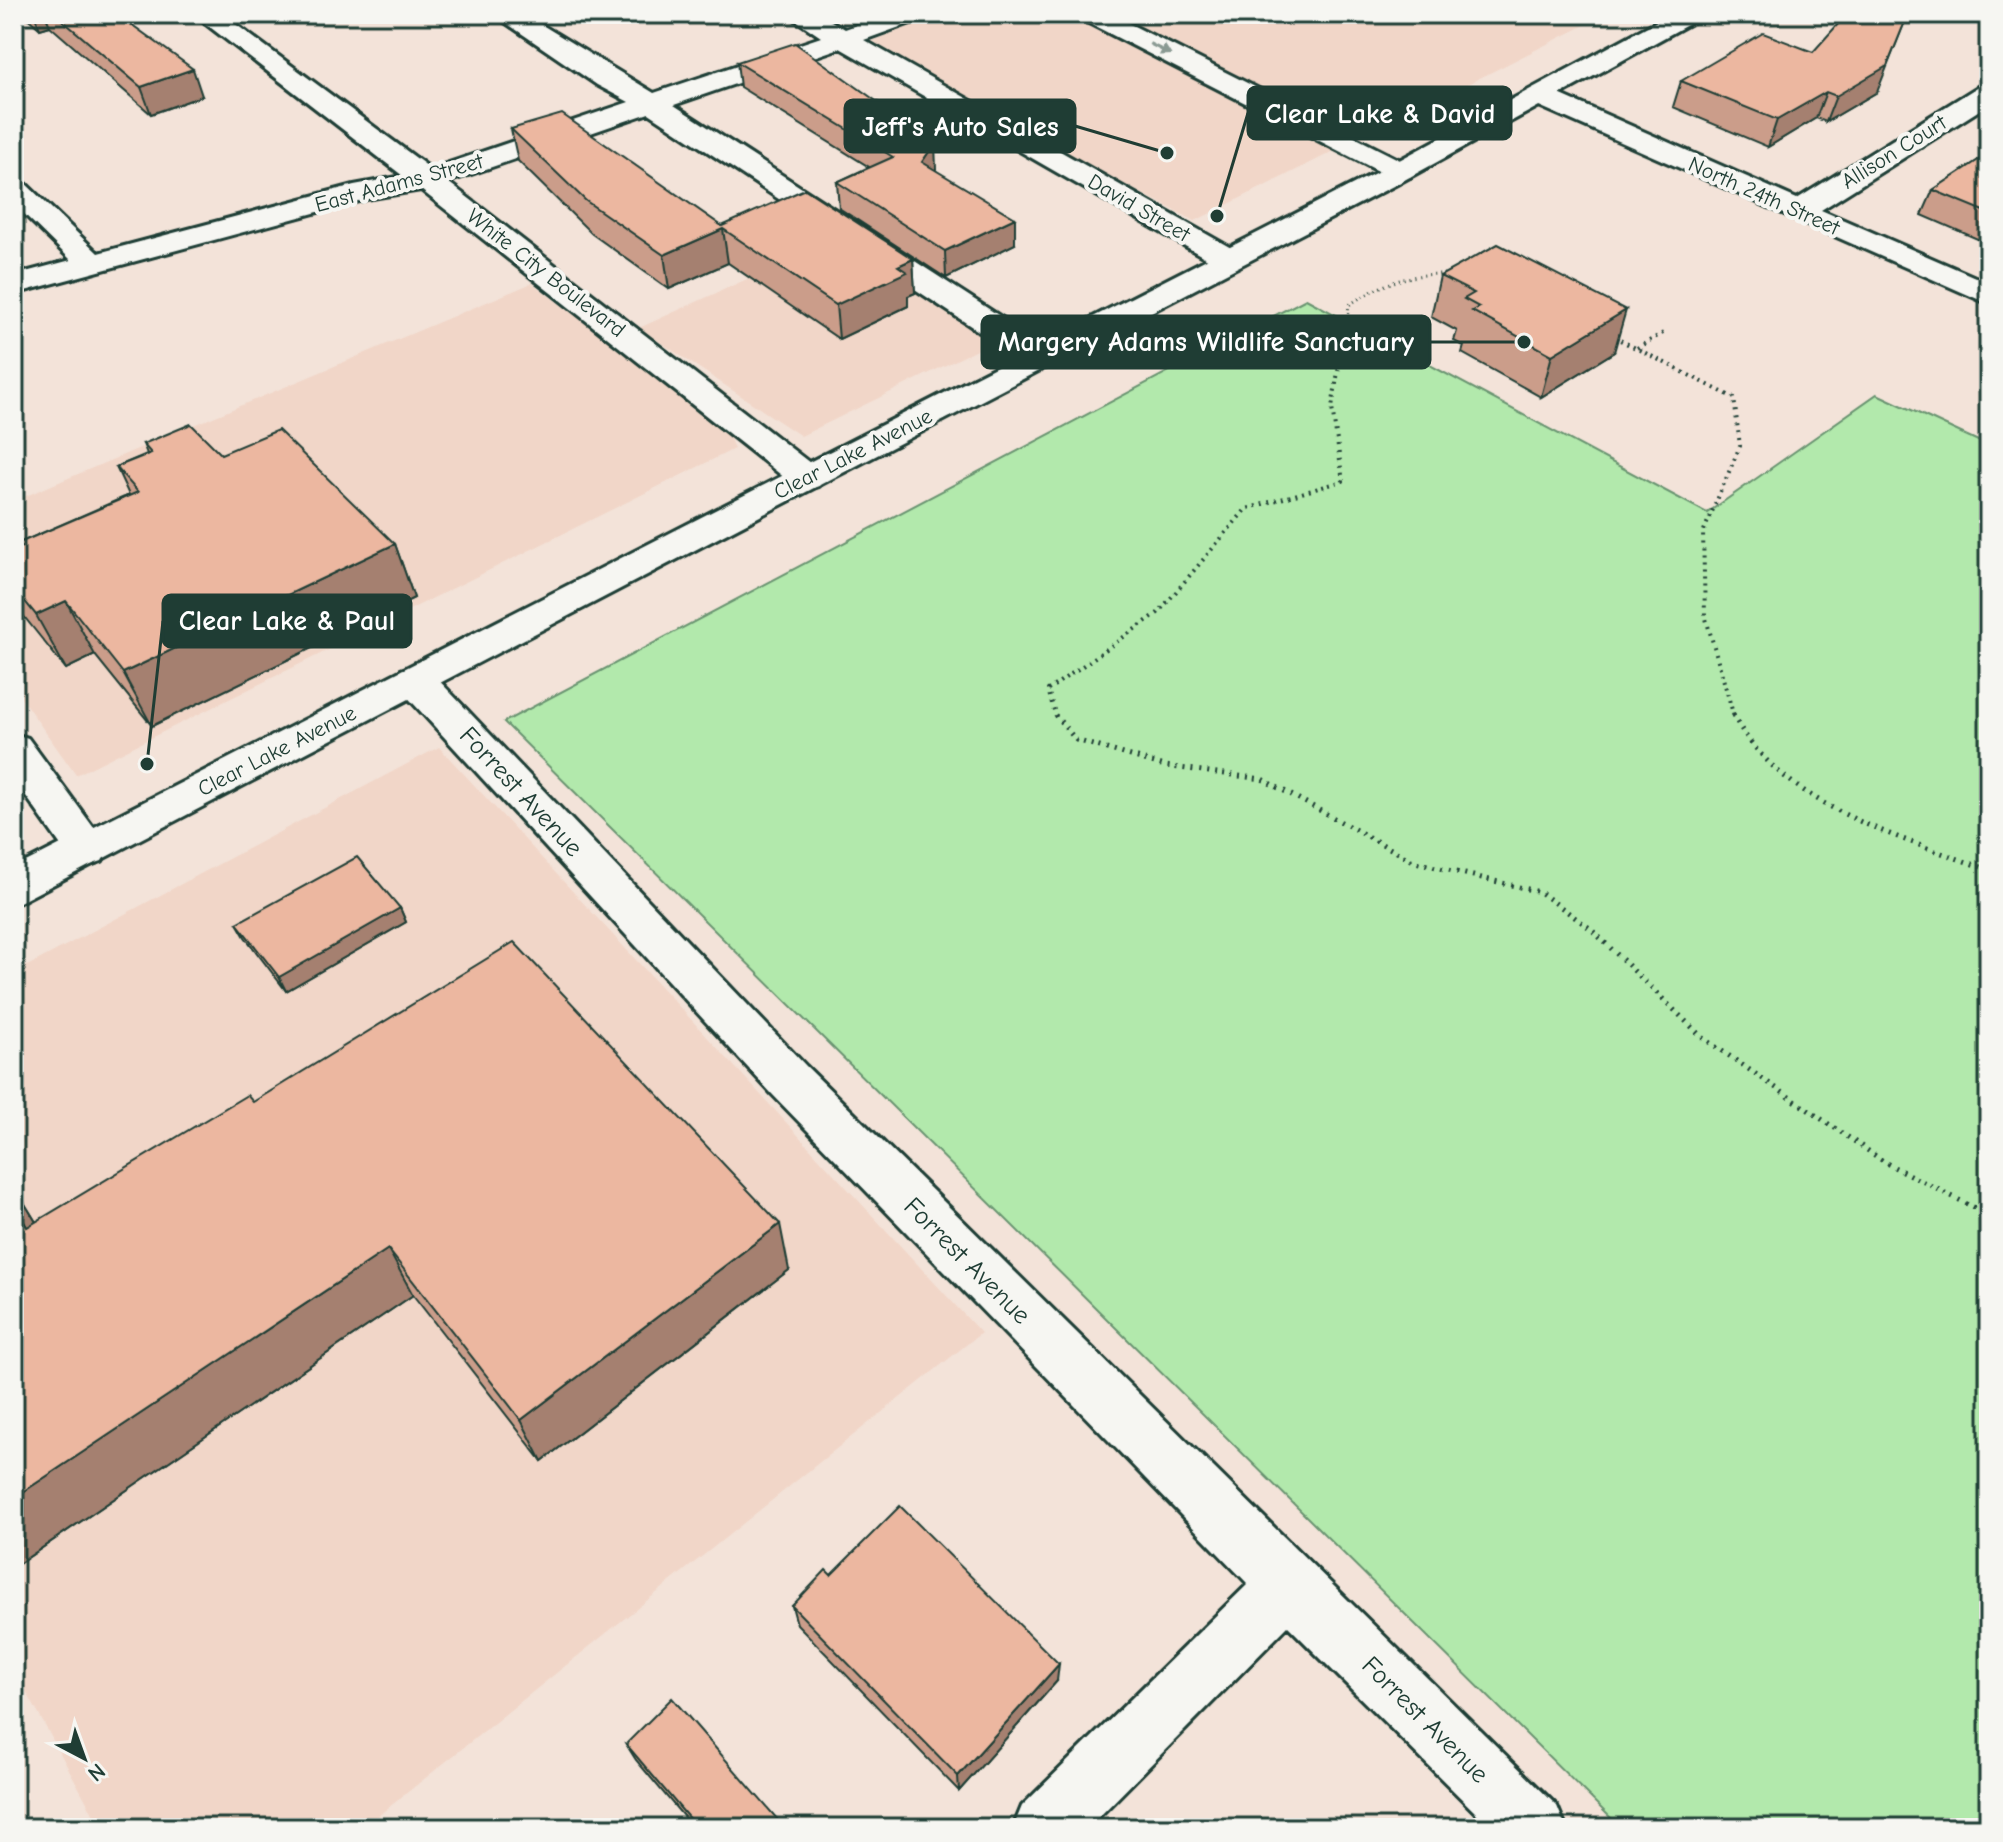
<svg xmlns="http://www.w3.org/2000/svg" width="2003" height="1842" font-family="'Comic Neue',sans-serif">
	<rect width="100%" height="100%" fill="#f3e3d9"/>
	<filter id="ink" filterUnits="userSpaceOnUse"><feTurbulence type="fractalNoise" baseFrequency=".0125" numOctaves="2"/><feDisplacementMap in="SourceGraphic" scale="16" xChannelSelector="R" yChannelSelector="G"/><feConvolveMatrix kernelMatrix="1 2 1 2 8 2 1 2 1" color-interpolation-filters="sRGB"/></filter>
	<g filter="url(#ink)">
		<!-- built -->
		<path fill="#f1d6c8" d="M 939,14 L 1607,14 L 1195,221 L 1064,153 L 872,41 Z
			M 840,237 L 999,339 L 801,436 L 639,328 Z
			M 532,283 L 727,431 L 734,449 L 76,775 L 14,688 L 14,501 Z
			M 439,747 L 981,1333 L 363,1828 L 101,1828 L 14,1669 L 14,973 Z"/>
		<!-- green -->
		<path fill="#b2e9ac" stroke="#689370" stroke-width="2" d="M 1306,299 L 1707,513 L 1877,394 L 1989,446 L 1989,1828 L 1621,1828 L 504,722 Z"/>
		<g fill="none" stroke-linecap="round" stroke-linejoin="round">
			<!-- minor casing -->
			<g stroke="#1f3d34" stroke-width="6">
				<path id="minor" d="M 193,14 L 222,14 L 431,169 L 629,102 L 597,85 L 493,14 L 524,14 L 654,93 L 821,37 L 787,14 L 819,14 L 845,29 L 888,14 L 926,14 L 922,19 L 864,40 L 1240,253 L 1244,259 L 1240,265 L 1218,265 L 840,48 L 674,105 L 1052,350 L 1056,357 L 1052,364 L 1040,367 L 1028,364 L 649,113 L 448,182 L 819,470 L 825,478 L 819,486 L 807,489 L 795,486 L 421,190 L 366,199 L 14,294 L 14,275 L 71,260 L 14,204 L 14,179 L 24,182 L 98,253 L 354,185 L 403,176 Z
					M 1077,14 L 1110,14 L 1410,165 L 1414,171 L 1410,177 L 1390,177 L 1081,19 Z
					M 1989,84 L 1989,104 L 1821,210 L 1989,283 L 1989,304 L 1530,102 L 1526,96 L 1530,90 L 1550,90 L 1797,199 L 1979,86 Z
					M 415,666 L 429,670 L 806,1066 L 1557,1806 L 1566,1828 L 1491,1828 L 1288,1626 L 1088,1828 L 1013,1828 L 1022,1806 L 1248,1584 L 772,1094 L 401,690 L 395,680 L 401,670 Z
					M 14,734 L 28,738 L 102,839 L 108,850 L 102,861 L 87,866 L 72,861 L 14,779 Z"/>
			</g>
			<!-- major casing -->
			<g stroke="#1f3d34" stroke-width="6">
				<path id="major" d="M 1670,14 L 1702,14 L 1698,19 L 1397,184 L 14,905 L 14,868 L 1377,172 Z"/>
			</g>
			<!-- path-far2 -->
			<path stroke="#1f3d34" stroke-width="3" stroke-dasharray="1 4" stroke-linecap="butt" d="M 1347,319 L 1349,305 C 1382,283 1410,273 1450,274"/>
			<!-- path-far1 -->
			<path stroke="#1f3d34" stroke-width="4" stroke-dasharray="2 5" stroke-linecap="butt" d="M 1614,337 L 1734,398 L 1740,446 L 1703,533 L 1705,615 L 1734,717
				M 1637,348 L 1665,332
				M 1056,717 L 1048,690 L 1158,613 L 1246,509 L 1343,481 L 1332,408 L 1347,317"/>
			<!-- path -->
			<path stroke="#1f3d34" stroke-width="5" stroke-dasharray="2 6" stroke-linecap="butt" d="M 1055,715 L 1076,740 L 1165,766 L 1262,779 L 1415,862 L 1540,892 L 1591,929 L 1703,1038 L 1886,1163 L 1989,1215
				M 1733,715 C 1783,808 1898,836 1989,870"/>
			<!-- minor -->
			<use href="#minor" fill="#f6f6f2" fill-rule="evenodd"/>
			<!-- major -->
			<use href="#major" fill="#f6f6f2" fill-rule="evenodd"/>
		</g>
		<!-- wall -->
		<path fill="#cb9d8a" stroke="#1f3d34" stroke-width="2" d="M 23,14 L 117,14 L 202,96 L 151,114 L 50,26 L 40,29 Z
			M 737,62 L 935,143 L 935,170 L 1015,244 L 946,278 L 839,208 L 837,182 L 869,167 L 740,87 Z
			M 1681,81 L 1877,92 L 1826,122 L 1816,118 L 1768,147 L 1673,107 Z
			M 511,129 L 722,226 L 913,259 L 915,293 L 908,296 L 908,306 L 839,339 L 728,263 L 669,289 L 592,234 L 518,161 Z
			M 1989,153 L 1989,244 L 1922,215 L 1933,190 Z
			M 1440,276 L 1614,352 L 1541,397 L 1462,353 L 1464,346 L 1454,341 L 1457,331 L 1431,317 Z
			M 143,444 L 221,454 L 395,544 L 414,598 L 152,726 L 95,655 L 66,669 L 22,614 L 14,598 L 14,550 L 21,547 L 19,543 L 129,495 L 116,467 L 147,454 Z
			M 400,908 L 406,922 L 286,991 L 245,937 L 237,923 Z
			M 253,1102 L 789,1270 L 542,1461 L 413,1295 L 14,1567 L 14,1186 L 36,1222 Z
			M 831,1575 L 1057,1681 L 959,1791 L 797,1624 L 792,1606 Z
			M 626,1744 L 785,1828 L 693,1828 L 636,1760 Z"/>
		<!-- shaded-wall -->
		<path fill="#a58070" stroke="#1f3d34" stroke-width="2" d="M 34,14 L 45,14 L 50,26 L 40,29 Z
			M 1908,14 L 1877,92 L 1826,122 L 1836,96 Z
			M 193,69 L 202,96 L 151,114 L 141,87 Z
			M 1826,92 L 1816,118 L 1768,147 L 1777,120 Z
			M 935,143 L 936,169 L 923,188 L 922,162 Z
			M 1015,218 L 1015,244 L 946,278 L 945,251 Z
			M 723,229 L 728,263 L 669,289 L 664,255 Z
			M 913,259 L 915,293 L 908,296 L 908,306 L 839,339 L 836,305 L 898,266 Z
			M 1626,310 L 1614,352 L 1541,397 L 1552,355 Z
			M 395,544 L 414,598 L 152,726 L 123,673 Z
			M 66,601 L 95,655 L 66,669 L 36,615 Z
			M 400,908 L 406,922 L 286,991 L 279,977 Z
			M 14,1186 L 67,1273 L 27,1227 L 14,1205 Z
			M 780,1224 L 789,1270 L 542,1461 L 521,1420 Z
			M 388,1249 L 413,1295 L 14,1567 L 14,1498 Z
			M 1059,1664 L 1057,1681 L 959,1791 L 958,1776 Z"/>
		<!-- building -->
		<path fill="#ecb7a0" stroke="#1f3d34" stroke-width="2" d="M 55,14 L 117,14 L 193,69 L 141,87 Z
			M 1847,14 L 1908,14 L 1887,66 L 1836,96 L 1826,92 L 1777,120 L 1681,81 L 1763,33 L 1813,52 Z
			M 795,43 L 935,143 L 922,162 L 1015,218 L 945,251 L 837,182 L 893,157 L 737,62 Z
			M 562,114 L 722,226 L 805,189 L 913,259 L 898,266 L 907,272 L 836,305 L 723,229 L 664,255 L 586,201 L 511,129 Z
			M 1989,153 L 1989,213 L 1933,190 Z
			M 1498,244 L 1626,310 L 1552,355 L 1472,311 L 1479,307 L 1464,299 L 1474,293 L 1440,276 Z
			M 191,424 L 221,454 L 278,430 L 395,544 L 123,673 L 66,601 L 36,615 L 14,588 L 14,550 L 22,547 L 19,543 L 138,492 L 116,467 L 151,453 L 143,444 Z
			M 357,857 L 400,908 L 279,977 L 237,923 Z
			M 514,942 L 780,1224 L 521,1420 L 388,1249 L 14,1498 L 14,1205 L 27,1227 L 247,1095 L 253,1102 Z
			M 900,1506 L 1059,1664 L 958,1776 L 792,1606 L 826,1570 L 831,1575 Z
			M 672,1698 L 785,1828 L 697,1828 L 626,1744 Z
			M 1163,1821 L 1170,1828 L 1157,1828 Z"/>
		<!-- one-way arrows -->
		<defs><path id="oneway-solid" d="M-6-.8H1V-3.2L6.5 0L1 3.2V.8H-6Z" transform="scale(2)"/></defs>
		<use fill="#8a9a93" href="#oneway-solid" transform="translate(1160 49) rotate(27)"/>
	</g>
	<g text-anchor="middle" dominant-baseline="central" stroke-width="8" stroke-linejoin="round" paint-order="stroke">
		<!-- far-street labels -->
		<g font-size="22" fill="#1f3d34" stroke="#f6f6f2">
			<text transform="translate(1894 152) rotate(-32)">Allison Court</text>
			<text transform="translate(399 183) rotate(-15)">East Adams Street</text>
			<text transform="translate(1764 196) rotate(24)">North 24th Street</text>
			<text transform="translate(1139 208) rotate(30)">David Street</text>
			<text transform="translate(546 273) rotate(38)">White City Boulevard</text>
			<text transform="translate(853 454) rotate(-27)">Clear Lake Avenue</text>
			<text transform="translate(277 751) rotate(-27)">Clear Lake Avenue</text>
		</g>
		<!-- street labels -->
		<g font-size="26" fill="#1f3d34" stroke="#f6f6f2">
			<text transform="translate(521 792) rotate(47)">Forrest Avenue</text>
			<text transform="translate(967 1261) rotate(45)">Forrest Avenue</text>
			<text transform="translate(1425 1720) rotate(45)">Forrest Avenue</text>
		</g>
	</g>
	<!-- callouts -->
	<path fill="none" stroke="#1f3d34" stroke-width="3" d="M1217 216L1248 113M1167 153L1075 126M1524 342L1430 342M147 764L163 621"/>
	<g fill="#1f3d34" stroke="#f6f6f2" stroke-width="3">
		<circle cx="1217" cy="216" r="8"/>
		<circle cx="1167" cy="153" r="8"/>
		<circle cx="1524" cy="342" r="8"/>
		<circle cx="147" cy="764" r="8"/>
	</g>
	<g fill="#1f3d34" stroke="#1f3d34" stroke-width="3">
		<rect x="1248" y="87" width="263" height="52" rx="8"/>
		<rect x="845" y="100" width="230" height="52" rx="8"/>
		<rect x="982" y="316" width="448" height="52" rx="8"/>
		<rect x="163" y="595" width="248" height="52" rx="8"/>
	</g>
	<g font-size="28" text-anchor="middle" font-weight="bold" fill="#fff">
		<text x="1380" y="123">Clear Lake &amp; David</text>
		<text x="960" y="136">Jeff's Auto Sales</text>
		<text x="1206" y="351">Margery Adams Wildlife Sanctuary</text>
		<text x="287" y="630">Clear Lake &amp; Paul</text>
	</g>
	<!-- margin -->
	<rect width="2003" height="1842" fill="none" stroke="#f6f6f2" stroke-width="48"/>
	<rect x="24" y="24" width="1955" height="1794" fill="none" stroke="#1f3d34" stroke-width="3" filter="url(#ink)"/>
	<!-- north arrow -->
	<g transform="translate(84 1758) rotate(139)" stroke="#f6f6f2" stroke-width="6" paint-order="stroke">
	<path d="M0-6L14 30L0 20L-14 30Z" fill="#1f3d34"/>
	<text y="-12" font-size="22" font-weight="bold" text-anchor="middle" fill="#1f3d34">N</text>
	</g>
</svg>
